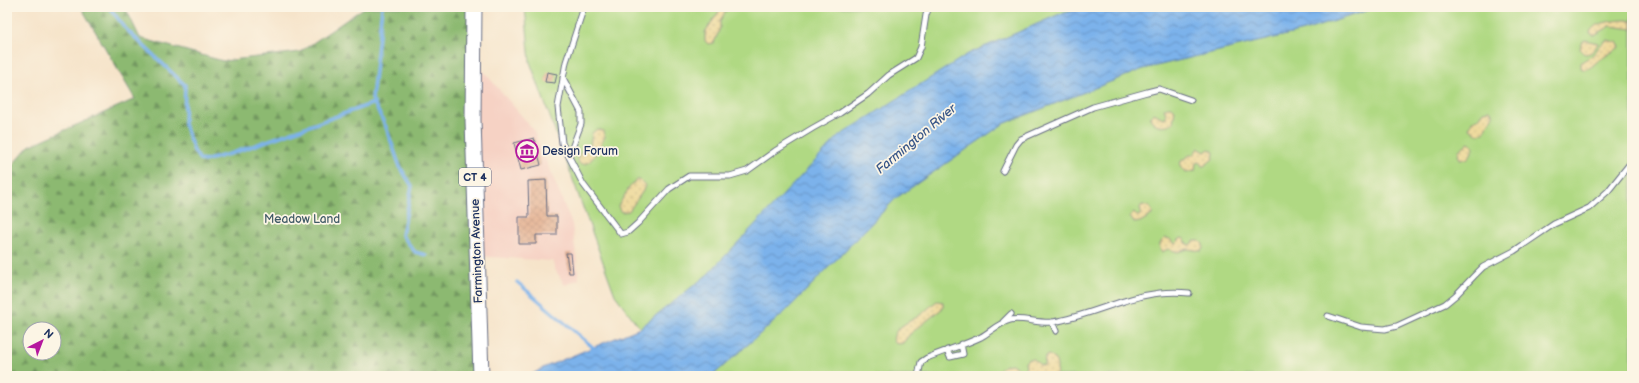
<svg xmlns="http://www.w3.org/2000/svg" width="1639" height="383" font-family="'Balsamiq Sans',sans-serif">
	<defs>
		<pattern id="forest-firs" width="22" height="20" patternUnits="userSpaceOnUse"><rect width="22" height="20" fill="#8cb971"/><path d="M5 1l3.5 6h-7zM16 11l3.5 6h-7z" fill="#729760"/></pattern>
		<pattern id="sand-dots" width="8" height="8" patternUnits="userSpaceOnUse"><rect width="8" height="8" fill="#eeda9e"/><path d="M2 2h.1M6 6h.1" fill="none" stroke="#ccbb8a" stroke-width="1.8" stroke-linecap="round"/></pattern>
		<pattern id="water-waves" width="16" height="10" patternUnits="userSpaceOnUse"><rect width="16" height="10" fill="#7cb2eb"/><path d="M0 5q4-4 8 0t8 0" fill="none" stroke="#6591c2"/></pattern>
		<pattern id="building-cross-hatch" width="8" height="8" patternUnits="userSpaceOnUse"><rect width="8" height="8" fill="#e5b394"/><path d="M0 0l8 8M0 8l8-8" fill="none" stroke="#c49a82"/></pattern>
	</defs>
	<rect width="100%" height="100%" fill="#fcf5e5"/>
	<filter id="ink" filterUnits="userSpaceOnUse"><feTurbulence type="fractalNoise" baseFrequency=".025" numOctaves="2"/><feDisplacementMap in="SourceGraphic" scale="8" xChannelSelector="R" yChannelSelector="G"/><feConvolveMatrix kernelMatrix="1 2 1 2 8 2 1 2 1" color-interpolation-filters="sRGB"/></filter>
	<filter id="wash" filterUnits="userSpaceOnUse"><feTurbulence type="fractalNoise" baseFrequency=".012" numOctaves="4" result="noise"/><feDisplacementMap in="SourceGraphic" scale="16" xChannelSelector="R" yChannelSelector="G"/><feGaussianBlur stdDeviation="0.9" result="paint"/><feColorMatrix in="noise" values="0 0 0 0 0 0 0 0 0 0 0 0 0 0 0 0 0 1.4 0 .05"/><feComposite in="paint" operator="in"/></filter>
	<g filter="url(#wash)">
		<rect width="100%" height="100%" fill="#f6e4ca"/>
		<!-- built -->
		<path fill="#f6d2c4" d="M 474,60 L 533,129 L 572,224 L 579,279 L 565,285 L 556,271 L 552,261 L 477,256 Z"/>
		<!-- green -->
		<path fill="#b0d983" stroke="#668470" d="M 525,7 L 1091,7 L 1060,14 L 968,54 L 707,275 L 640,328 L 615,295 L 530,62 Z
			M 1378,7 L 1632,7 L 1632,376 L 712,376 L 786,311 L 896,198 L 1003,124 L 1143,69 L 1303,31 Z"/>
		<!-- forest -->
		<path fill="url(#forest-firs)" stroke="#547468" fill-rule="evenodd" d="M 81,7 L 125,7 L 140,38 L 223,61 L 300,52 L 365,7 L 474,7 L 481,376 L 349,376 L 319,374 L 307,376 L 7,376 L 7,171 L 29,146 L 135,99 ZM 30,329 L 54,329 L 54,353 L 30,353 Z"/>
		<!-- sand -->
		<path fill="url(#sand-dots)" stroke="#84847e" d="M 722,7 L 728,7 L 720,21 L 720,28 L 714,43 L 708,44 L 705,41 L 705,32 Z
			M 1627,20 L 1632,21 L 1632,29 L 1611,26 L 1594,35 L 1590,33 C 1592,22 1617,20 1627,20 Z
			M 1585,40 L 1598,43 C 1595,49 1592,54 1585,54 L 1580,49 L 1581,43 Z
			M 1607,40 L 1617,42 L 1620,47 L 1598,61 L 1590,68 L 1585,70 L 1581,68 L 1581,63 C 1583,60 1585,60 1588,58 C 1597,54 1598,44 1607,40 Z
			M 1167,107 L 1172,107 L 1175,110 L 1173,123 C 1165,127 1154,127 1150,118 L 1154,113 L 1163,118 L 1166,117 L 1166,114 L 1164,109 Z
			M 1490,110 L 1493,113 L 1493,115 L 1484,133 L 1476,134 L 1469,128 L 1472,121 L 1478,119 L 1484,111 Z
			M 597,129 L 604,131 L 605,137 C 600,145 592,169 579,163 L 577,159 L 581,152 L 590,146 L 592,133 Z
			M 1469,142 L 1474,146 L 1471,154 L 1467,159 L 1460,159 L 1458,155 L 1459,150 Z
			M 1198,148 L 1205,152 L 1209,149 L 1213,151 L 1214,153 L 1213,159 L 1204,166 L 1202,166 L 1199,162 L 1196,163 L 1195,171 L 1186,173 L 1180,167 L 1181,161 L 1190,155 L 1193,155 Z
			M 636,180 L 640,180 L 645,185 L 643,191 L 629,211 L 622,212 L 620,211 L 618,206 L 629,188 Z
			M 1142,205 C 1148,205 1154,209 1152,215 L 1140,222 L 1134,223 L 1130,217 L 1131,215 L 1134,213 L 1137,216 L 1140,215 L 1141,213 L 1140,207 Z
			M 1166,238 L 1170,239 L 1175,244 L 1181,238 L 1185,239 L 1187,244 L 1189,245 L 1195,241 L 1200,241 L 1203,244 L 1203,248 L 1201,251 L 1188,249 L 1178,252 L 1168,249 L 1162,252 L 1160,249 C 1159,244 1161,240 1166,238 Z
			M 937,301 L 943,302 L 943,308 L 910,334 L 903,343 L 899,344 L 894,343 C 890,328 910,322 920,315 C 926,311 931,305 937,301 Z
			M 1048,355 C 1058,357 1058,368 1056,376 L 1039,376 L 1036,374 L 1032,376 L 997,376 L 997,375 C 998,368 1005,364 1012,364 L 1020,370 L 1024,370 L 1026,367 L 1025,362 L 1028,359 L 1034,359 L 1040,365 L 1044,366 L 1045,357 Z"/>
		<!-- water -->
		<path fill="url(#water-waves)" stroke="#4c70a4" d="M 1091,7 L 1378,7 L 1303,31 L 1143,69 L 1003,124 L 896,198 L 786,311 L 712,376 L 529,376 L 545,367 L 640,328 L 707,275 L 839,136 L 968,54 L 1060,14 Z"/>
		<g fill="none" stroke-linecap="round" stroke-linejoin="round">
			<!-- stream -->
			<path stroke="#7cb2eb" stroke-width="3.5" d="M 109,7 L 126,29 L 185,85 L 184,124 L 194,151 L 200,160 L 204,161 L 233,153 L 374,103
				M 382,7 L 372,99 L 386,127 L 400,167 L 412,186 L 402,235 L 415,252 L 426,255
				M 517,282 L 595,349"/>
		</g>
		<g id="blocks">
			<!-- building -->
			<path fill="url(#building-cross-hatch)" d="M 547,72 L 557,74 L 555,83 L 545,82 Z
				M 534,138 L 541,165 L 521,170 L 514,143 Z
				M 546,180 L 547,216 L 557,216 L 557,235 L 536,235 L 536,244 L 519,244 L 519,217 L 529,217 L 528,181 Z
				M 566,253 L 571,253 L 573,273 L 569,273 Z"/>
		</g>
	</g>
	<g filter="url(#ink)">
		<use href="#blocks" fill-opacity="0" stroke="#686e84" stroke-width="1"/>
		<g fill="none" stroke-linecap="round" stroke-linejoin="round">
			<!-- service casing -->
			<g stroke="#686e84" stroke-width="7">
				<path id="service" d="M 584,7 L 566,62 L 558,107 L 562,143 L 583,184 L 621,234 L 628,232 L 638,223 L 669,189 L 689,176 L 730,176 L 747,171 L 775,151 L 813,128 L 840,113 L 868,94 L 889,75 L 916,58 L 921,47 L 926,15 L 929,7
					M 563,78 L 581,112 L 581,124 L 569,156
					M 1003,171 L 1016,145 L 1021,139 L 1093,107 L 1147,92 L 1159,89 L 1191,100
					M 1328,316 L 1361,327 L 1385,329 L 1397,326 L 1445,304 L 1456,295 L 1474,276 L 1483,267 L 1514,251 L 1554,224 L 1589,208 L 1608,191 L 1632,161
					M 1003,322 L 1011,314
					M 1052,322 L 1056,331
					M 947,350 L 950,357 L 963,354 L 961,344
					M 918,376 L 921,362 L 927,358 C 944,351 964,345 981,337 C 990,332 999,323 1010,320 C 1021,317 1040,324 1053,322 C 1100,314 1139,287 1189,293"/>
			</g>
			<!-- primary casing -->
			<g stroke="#686e84" stroke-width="17">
				<path id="primary" d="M 474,7 L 473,120 L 481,376"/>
			</g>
			<!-- service -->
			<use href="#service" stroke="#fff" stroke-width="5"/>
			<!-- primary -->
			<use href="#primary" stroke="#fff" stroke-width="15"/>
		</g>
	</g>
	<!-- icons -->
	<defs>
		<g id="museum-ring" transform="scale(1.15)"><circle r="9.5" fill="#fcf5e5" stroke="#b5179e" stroke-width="1.5"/><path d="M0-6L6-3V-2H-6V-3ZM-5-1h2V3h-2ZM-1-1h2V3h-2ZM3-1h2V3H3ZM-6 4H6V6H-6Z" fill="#b5179e"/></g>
	</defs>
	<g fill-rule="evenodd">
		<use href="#museum-ring" x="527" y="151"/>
	</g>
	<g text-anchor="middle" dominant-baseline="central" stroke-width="3.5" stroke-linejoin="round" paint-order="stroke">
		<!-- shield labels -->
		<rect fill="#fcf5e5" stroke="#5e6a86" stroke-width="1" x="459" y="168" width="32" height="18" rx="3"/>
		<g font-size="11" font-weight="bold" fill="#1b2f5e">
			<text x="475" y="177">CT 4</text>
		</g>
		<!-- poi labels -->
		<g font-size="12" fill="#1b2f5e" stroke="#fcf5e5" text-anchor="start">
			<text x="542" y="151">Design Forum</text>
		</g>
		<!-- park labels -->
		<g font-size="12" fill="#405a67" stroke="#fcf5e5">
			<text x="302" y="219">Meadow Land</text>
		</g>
		<!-- street labels -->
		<g font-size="12" fill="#1b2f5e" stroke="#fcf5e5">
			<text transform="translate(477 251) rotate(-92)">Farmington Avenue</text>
		</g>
		<!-- water labels -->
		<g font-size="13" font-style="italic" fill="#385688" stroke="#fcf5e5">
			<text transform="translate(916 139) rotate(-40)">Farmington River</text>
		</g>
	</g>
	<!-- margin -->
	<rect width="1639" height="383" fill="none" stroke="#fcf5e5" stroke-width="24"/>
	<!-- north arrow -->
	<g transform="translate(42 341) rotate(42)"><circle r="19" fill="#fcf5e5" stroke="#a2a6af"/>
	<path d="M0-3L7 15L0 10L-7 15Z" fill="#b5179e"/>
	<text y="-6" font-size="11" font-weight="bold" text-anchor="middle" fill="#1b2f5e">N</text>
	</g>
</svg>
